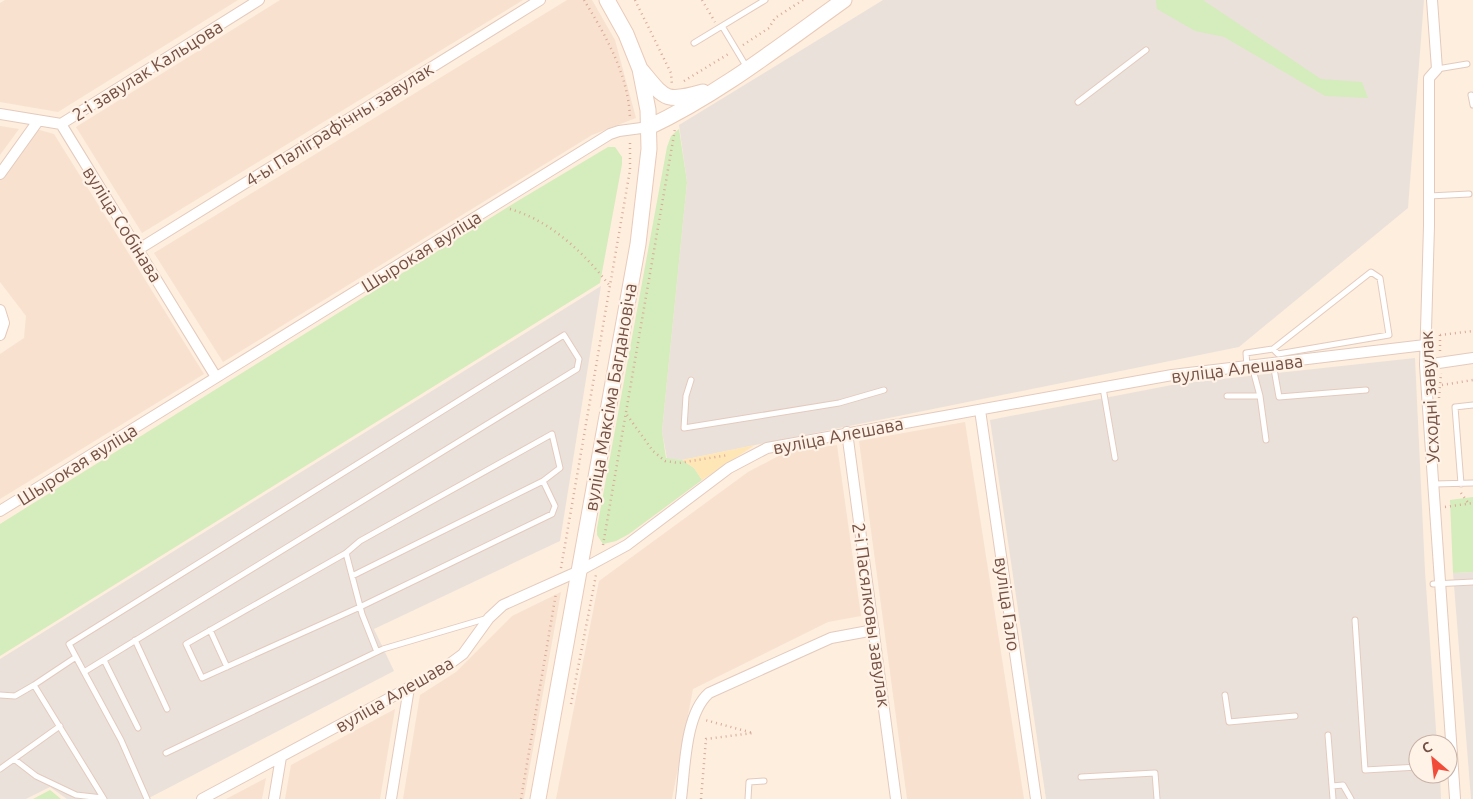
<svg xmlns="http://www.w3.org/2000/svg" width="1473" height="799" font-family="Ubuntu,sans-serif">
	<rect width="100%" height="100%" fill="#feeede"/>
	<!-- residential -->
	<path fill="#f8e1cf" d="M 5,0 L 238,0 L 58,112 L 0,102 L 0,3 Z
		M 280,0 L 523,0 L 142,233 L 76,127 Z
		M 567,0 L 592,0 L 615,40 L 636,118 L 592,135 L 223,362 L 154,253 Z
		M 0,126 L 19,129 L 0,155 Z
		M 36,129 L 54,134 L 204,374 L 0,499 L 0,354 L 24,338 L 26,316 L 0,282 L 0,180 Z
		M 965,422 L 1024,799 L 907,799 L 859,441 Z
		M 837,445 L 861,616 L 828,622 L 693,689 L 672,799 L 556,799 L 599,581 L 748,472 L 786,452 Z
		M 561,592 L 524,799 L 403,799 L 420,695 L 456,672 L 512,616 Z
		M 395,709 L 380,799 L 285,799 L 291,765 Z
		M 266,778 L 262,799 L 226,799 Z"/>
	<!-- industrial -->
	<path fill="#ebe1db" d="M 883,0 L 1424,0 L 1408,208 L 1239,347 L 682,460 L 667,459 L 662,431 L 687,182 L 679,125 Z
		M 601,286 L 560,541 L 374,629 L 394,671 L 147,799 L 67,799 L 50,787 L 26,799 L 0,799 L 0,659 Z
		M 1415,358 L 1425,571 L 1437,744 L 1418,744 L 1418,774 L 1440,774 L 1441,799 L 1046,799 L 990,420 L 1177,384 Z
		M 1473,572 L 1473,799 L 1471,799 L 1453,573 Z"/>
	<!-- green -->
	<path fill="#d5ecbc" d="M 1156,0 L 1203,0 L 1321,79 L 1362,82 L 1368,98 L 1325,96 L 1224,37 L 1195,31 L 1157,9 Z
		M 679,129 L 687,182 L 662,431 L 666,458 L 682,460 L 694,468 L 702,480 L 629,534 L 616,541 L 603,544 L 597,535 L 597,528 L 667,147 L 671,136 Z
		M 608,147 L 615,147 L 622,157 L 622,164 L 600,283 L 0,656 L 0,524 L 521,199 Z
		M 1473,497 L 1473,572 L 1453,573 L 1450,500 Z
		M 50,790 L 61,799 L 33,799 Z"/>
	<!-- sand -->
	<path fill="#ffe6b7" d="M 755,445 L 702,480 L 694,468 L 682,460 Z"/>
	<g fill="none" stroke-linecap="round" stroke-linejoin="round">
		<!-- lane casing -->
		<g stroke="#e4cabd" stroke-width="7">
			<path id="lane" d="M 722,26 L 746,66
				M 694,43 L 765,0
				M 1437,69 L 1467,64
				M 1471,95 L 1473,105
				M 1078,102 L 1146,50
				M 1429,196 L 1469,194
				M 564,335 L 579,359 L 577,369 L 84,672 L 69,644 Z
				M 1273,363 L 1279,397 L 1366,390
				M 1247,366 L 1246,353 L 1273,349 L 1371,272 L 1380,278 L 1389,335 L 1278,354 L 1273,349
				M 1252,366 L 1260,396 L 1266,440
				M 691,380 L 686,396 L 684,428 L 839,403 L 884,390
				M 1103,388 L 1115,458
				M 1227,396 L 1260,396
				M 1434,484 L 1473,483
				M 1461,484 L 1455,407 L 1473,405
				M 346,553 L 362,614 L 377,652
				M 352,576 L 543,481 L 555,506 L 552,514 L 360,607 L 202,678 L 186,644 L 346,553 L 360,541 L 552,434 L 560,468 L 543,481
				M 1433,584 L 1473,582
				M 1355,620 L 1365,770 L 1418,767
				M 210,630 L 227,667
				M 135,640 L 167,709
				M 76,657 L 34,685 L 104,799
				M 104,660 L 138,728
				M 84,672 L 121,740 L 147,799
				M 0,695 L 15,696 L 34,685
				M 1225,695 L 1229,722 L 1295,716
				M 1328,735 L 1333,799
				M 166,753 L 383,649 L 488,618
				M 14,759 L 36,776 L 76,795 L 103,798
				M 0,769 L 60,726
				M 1081,777 L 1155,773 L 1157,799
				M 1332,786 L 1343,785 L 1351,799
				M 748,799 L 749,782 L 764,781"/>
		</g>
		<!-- street casing -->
		<g stroke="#e4cabd" stroke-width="12">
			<path id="street" d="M 1432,0 L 1437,69 L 1429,78 L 1429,226 L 1425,365 L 1455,798
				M 0,114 L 61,124 L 216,377
				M 61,124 L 259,0
				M 0,174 L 38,121
				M 139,249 L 540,0
				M 0,310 L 4,323 L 0,335
				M 1425,365 L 1473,358
				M 980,410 L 1036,799
				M 847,432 L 896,799
				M 0,511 L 610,134 L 619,131 L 649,127
				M 202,799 L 440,671 L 463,654 L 489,618 L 503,605 L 579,571 L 627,545 L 729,468 L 767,448 L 1172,375 L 1425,345
				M 274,799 L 281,757
				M 391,799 L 409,688
				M 681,799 C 685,768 685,714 709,693 L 831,638 L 874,630"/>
		</g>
		<!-- secondary casing -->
		<g stroke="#eacab9" stroke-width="17">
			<path id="secondary" d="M 641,70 C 665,99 665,103 703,92
				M 649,127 C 719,94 781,45 844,0
				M 538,799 L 638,244 L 649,149 L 648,110 L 640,69 L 626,34 L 607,0"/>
		</g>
		<!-- path -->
		<path stroke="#d9a998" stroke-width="2.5" stroke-dasharray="1 4" stroke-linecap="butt" d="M 584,0 C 606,36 629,76 630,119
			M 635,0 L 671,73 L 672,85
			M 702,0 L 715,22
			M 743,45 L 769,28 L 775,18 L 803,0
			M 684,81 L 730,53
			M 510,209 C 551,221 584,253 610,286
			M 1440,335 L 1440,353
			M 1440,335 L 1473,331
			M 1442,385 L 1473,380
			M 1439,398 L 1441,373
			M 627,415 L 653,451 L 665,461 L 679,463 L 728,455
			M 1461,493 L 1469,504
			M 1445,507 L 1473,503
			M 603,545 L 675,129
			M 561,568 L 630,170 L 630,140
			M 571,704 L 596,575
			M 521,799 L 556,593
			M 701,799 L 706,739 L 753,733 L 705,720"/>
		<!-- lane -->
		<use href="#lane" stroke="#fff" stroke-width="5"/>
		<!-- street -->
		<use href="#street" stroke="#fff" stroke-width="10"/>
		<!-- secondary -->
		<use href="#secondary" stroke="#fff" stroke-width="15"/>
	</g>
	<g text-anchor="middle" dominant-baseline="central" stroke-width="4.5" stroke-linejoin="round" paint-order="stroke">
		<!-- street labels -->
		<g font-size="18" fill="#755045" stroke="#fff2e6">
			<text transform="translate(147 70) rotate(-32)">2-і завулак Кальцова</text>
			<text transform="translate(339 124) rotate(-32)">4-ы Паліграфічны завулак</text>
			<text transform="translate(123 224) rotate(58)">вуліца Собінава</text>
			<text transform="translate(421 251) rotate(-32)">Шырокая вуліца</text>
			<text transform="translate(1237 368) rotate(-7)">вуліца Алешава</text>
			<text transform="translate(610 397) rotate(-80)">вуліца Максіма Багдановіча</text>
			<text transform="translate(1429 397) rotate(-93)">Усходні завулак</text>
			<text transform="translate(838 435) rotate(-11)">вуліца Алешава</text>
			<text transform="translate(77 464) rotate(-32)">Шырокая вуліца</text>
			<text transform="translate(1008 604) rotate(82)">вуліца Гало</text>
			<text transform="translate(872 615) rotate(82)">2-і Пасялковы завулак</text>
			<text transform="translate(394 694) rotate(-30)">вуліца Алешава</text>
		</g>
	</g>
	<!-- north arrow -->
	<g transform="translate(1433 759) rotate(332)"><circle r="24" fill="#fff2e6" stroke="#c8b1a6"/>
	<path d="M0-4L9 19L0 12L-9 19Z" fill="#f14c3a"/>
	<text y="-8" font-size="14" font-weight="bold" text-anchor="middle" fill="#755045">С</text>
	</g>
</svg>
